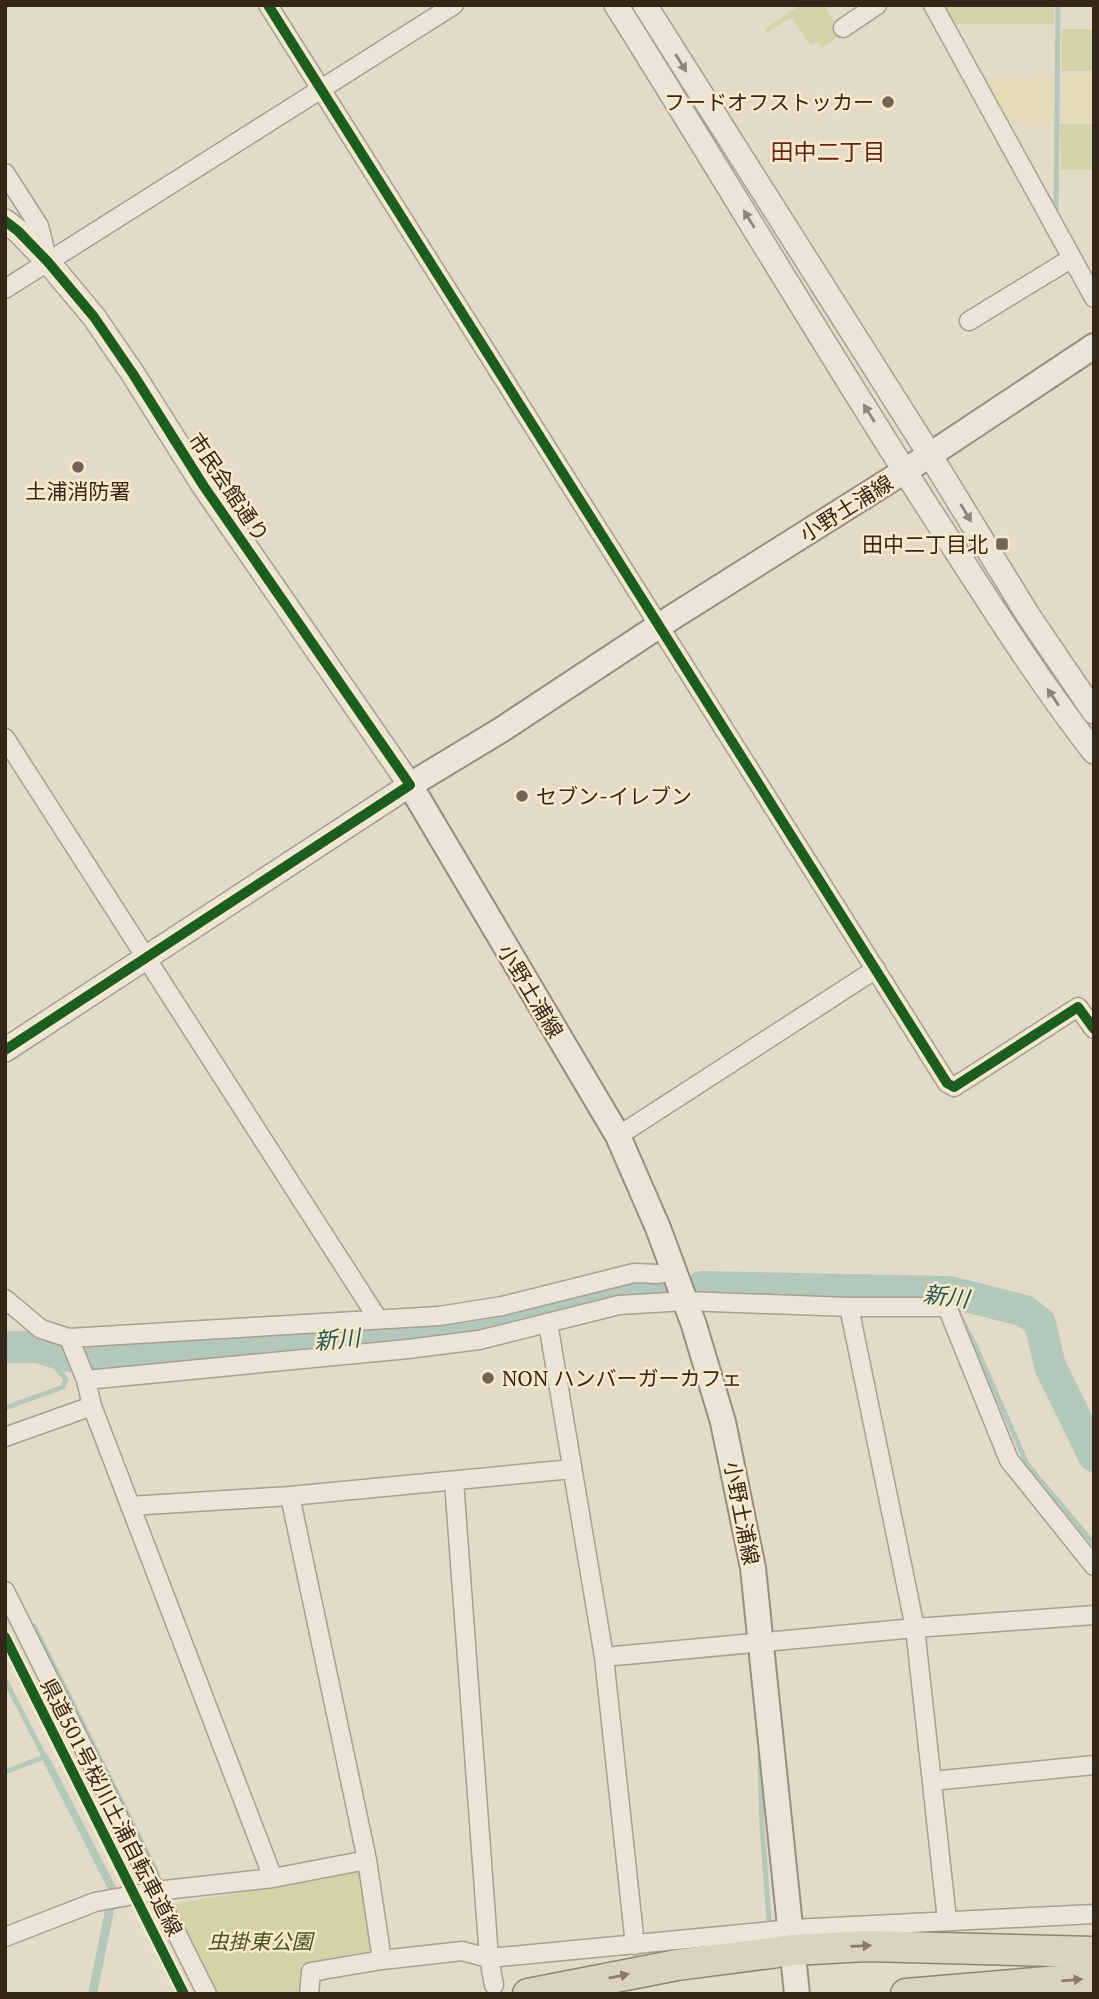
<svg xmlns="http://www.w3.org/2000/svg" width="1099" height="1999" font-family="'PT Serif','Noto Sans JP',serif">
	<rect width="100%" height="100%" fill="#e3dac7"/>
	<!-- farmland -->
	<path fill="#e4dab5" d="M 1063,73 L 1094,74 L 1094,121 L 1063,121 Z
		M 1052,77 L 1053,123 L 1005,122 L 982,79 Z"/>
	<!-- green -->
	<path fill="#d4d3a8" d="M 800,5 L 824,5 L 842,34 L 822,48 L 817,42 L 810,45 L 791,17 L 767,33 L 765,29 Z
		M 939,5 L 1054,5 L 1054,24 L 951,24 Z
		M 1062,29 L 1094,29 L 1094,71 L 1062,71 Z
		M 1060,124 L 1094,124 L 1094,170 L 1061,170 Z
		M 363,1865 L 377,1955 L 307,1966 L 304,1994 L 214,1994 L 168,1905 L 264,1888 Z"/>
	<!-- water -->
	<path fill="#b3c8ba" d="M 40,1755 L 48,1755 L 118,1891 L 97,1994 L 88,1994 L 109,1891 Z"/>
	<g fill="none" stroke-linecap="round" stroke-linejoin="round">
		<!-- stream -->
		<path stroke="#b3c8ba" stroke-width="5" d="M 1056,212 L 1058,5
			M 958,1313 L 975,1345 L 1027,1464 L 1094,1544
			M 5,1408 L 63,1387 L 66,1379 L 38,1347
			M 34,1626 L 158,1875
			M 5,1680 L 45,1758
			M 760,1756 L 762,1826 L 769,1920
			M 5,1772 L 44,1757"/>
		<!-- river -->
		<path stroke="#b3c8ba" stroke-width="32" d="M 702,1287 L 950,1292 L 1025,1311 L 1040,1323 L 1050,1366 L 1094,1456
			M 5,1347 L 38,1347 L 63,1355 L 94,1358 L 137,1356 L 418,1331 L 477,1324 L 611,1291 L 666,1288"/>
		<!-- minor casing -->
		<g stroke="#a79f91" stroke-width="21">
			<path id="minor" d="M 268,5 L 947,1083 L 954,1087 L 1078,1007 L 1094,1029
				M 933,5 L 1094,298
				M 843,28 L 877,5
				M 5,173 L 39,226 L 48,262
				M 5,289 L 454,5
				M 969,321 L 1072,258
				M 5,738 L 378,1319
				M 618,1136 L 876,969
				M 5,1299 L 41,1329 L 69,1338 L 439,1316 L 502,1306 L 634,1273 L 658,1274 L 675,1271
				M 849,1307 L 915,1628 L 947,1920
				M 548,1323 L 604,1657 L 635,1945
				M 69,1338 L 86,1380 L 92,1406 L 273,1878
				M 86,1380 L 408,1349 L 479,1340 L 619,1305 L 685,1301 L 849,1307 L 947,1307 L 1009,1460 L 1094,1566
				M 5,1437 L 92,1406
				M 454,1481 L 489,1958 L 494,1985
				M 290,1496 L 367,1860 L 382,1960
				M 130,1506 L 290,1496 L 572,1469
				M 5,1591 L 207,1994
				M 604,1657 L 915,1628 L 1094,1615
				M 932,1781 L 1094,1765
				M 5,1937 L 95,1902 L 156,1891 L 273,1878 L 367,1860
				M 309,1994 L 311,1972 L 382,1960 L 462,1951 L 489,1958 L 792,1929 L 1094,1914"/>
		</g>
		<!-- tertiary casing -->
		<g stroke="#a79f91" stroke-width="26">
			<path id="tertiary" d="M 616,5 C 721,172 821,341 927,506 C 981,589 1033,674 1094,752
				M 645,5 L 930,455 L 1028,615 L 1094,712
				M 5,221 L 18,231 L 48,262 L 94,317 L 133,374 L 203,485 L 410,785 L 5,1050"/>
		</g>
		<!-- secondary casing -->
		<g stroke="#978e81" stroke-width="28">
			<path id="secondary" d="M 797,1994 L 753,1568 L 723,1422 L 694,1325 L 658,1228 L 618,1136 L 410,785 L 501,730 L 660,625 L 930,455 L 1094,346"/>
		</g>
		<!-- trunk casing -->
		<g stroke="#8d8478" stroke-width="33">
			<path id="trunk" d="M 528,1994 L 677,1965 L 793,1950 L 867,1946 L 1094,1952
				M 906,1994 L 1094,1978"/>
		</g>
		<!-- minor -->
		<use href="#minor" stroke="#eae4d9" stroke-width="18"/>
		<!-- tertiary -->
		<use href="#tertiary" stroke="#eae4d9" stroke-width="23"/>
		<!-- secondary -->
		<use href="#secondary" stroke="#eae4d9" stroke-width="24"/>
		<!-- trunk -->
		<use href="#trunk" stroke="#dcd2c0" stroke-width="30"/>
		<!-- cycleway casing -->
		<g stroke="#f7e9ca" stroke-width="15">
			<path id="cycleway" d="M 268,5 L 947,1083 L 954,1087 L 1078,1007 L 1094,1029
				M 5,221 L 18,231 L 48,262 L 94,317 L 133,374 L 203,485 L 410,785 L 5,1050
				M 5,1637 L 184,1994"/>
		</g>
		<!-- cycleway -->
		<use href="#cycleway" stroke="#1b5e20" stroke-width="10"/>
	</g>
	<!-- one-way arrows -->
	<defs><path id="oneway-solid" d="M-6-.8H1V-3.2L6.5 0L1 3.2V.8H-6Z" transform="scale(1.75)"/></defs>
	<g fill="#90857a">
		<use href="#oneway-solid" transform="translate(681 63) rotate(58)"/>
		<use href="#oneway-solid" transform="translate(749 219) rotate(-122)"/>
		<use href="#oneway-solid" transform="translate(869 413) rotate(-122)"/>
		<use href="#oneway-solid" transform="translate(966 513) rotate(59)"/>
		<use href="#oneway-solid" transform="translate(1053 697) rotate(-124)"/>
	</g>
	<g fill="#887c6d">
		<use href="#oneway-solid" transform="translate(861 1946) rotate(-2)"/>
		<use href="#oneway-solid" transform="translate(619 1976) rotate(-11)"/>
		<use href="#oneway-solid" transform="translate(1072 1980) rotate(-5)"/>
	</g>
	<!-- markers -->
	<g fill="#726557" stroke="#f7e9ca" stroke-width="2.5">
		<circle cx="888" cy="102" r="7"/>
		<circle cx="78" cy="467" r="7"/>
		<rect x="995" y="537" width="14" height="14" rx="3.5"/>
		<circle cx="522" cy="796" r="7"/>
		<circle cx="488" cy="1378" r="7"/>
	</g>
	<g text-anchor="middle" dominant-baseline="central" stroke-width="5" stroke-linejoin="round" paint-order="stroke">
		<!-- poi labels -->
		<g font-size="21" fill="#35261a" stroke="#f7e9ca" text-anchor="end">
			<text x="874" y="102">フードオフストッカー</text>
			<text x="78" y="491" text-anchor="middle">土浦消防署</text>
			<text x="988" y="544">田中二丁目北</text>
			<text x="536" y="796" text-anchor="start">セブン-イレブン</text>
			<text x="502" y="1378" text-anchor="start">NON ハンバーガーカフェ</text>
		</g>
		<!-- street labels -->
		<g font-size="21" fill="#35261a" stroke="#f7e9ca">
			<text transform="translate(229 487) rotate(56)">市民会館通り</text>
			<text transform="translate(846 508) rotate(-32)">小野土浦線</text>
			<text transform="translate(531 991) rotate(59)">小野土浦線</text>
			<text transform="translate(742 1513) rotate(79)">小野土浦線</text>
			<text transform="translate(112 1807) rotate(63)">県道501号桜川土浦自転車道線</text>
		</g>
		<!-- park labels -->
		<g font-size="21" font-style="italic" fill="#47531f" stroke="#f7e9ca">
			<text x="260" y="1941">虫掛東公園</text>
		</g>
		<!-- neighbourhood labels -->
		<g font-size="23" fill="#642517" stroke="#f7e9ca">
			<text x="828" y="151">田中二丁目</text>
		</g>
		<!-- water labels -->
		<g font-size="23" font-style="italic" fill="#285652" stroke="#f7e9ca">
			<text transform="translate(946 1296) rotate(7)">新川</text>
			<text transform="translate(337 1339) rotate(-5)">新川</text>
		</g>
	</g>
	<!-- border -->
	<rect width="1099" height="1999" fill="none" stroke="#35261a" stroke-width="14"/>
</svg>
